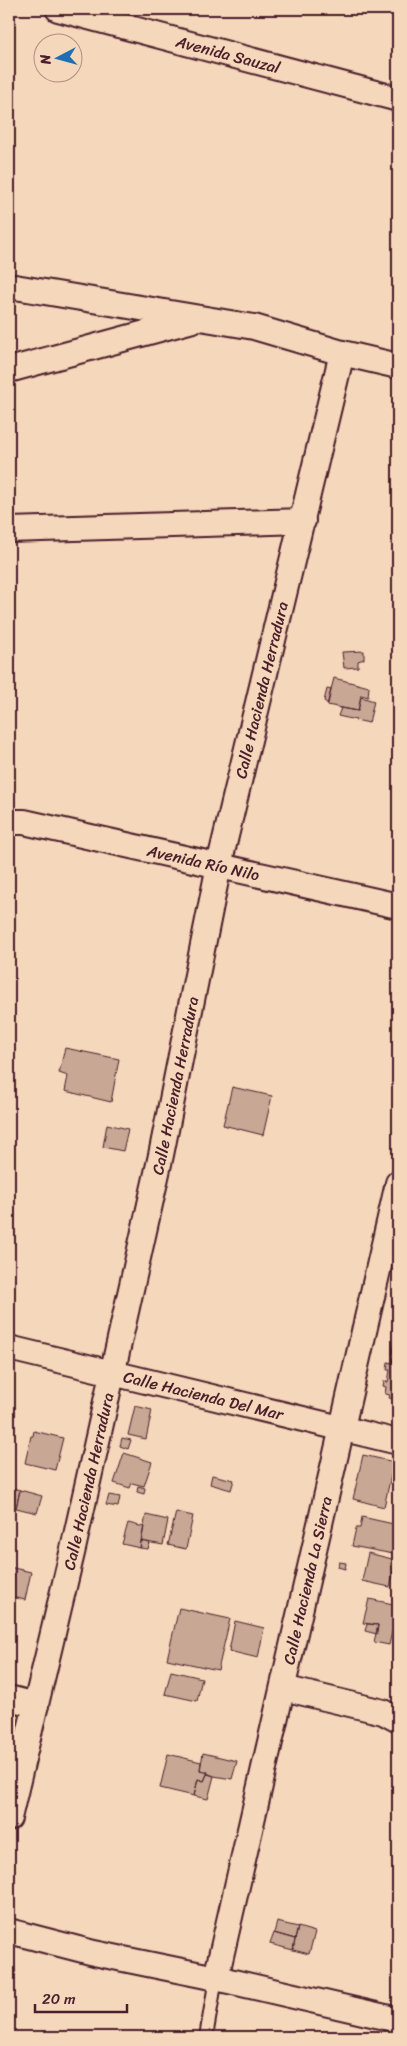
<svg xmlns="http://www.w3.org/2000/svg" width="407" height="2046" font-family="Sriracha,sans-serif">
	<rect width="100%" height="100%" fill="#f5d8bb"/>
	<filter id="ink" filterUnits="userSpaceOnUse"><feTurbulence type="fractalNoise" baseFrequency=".02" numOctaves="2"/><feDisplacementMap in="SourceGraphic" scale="10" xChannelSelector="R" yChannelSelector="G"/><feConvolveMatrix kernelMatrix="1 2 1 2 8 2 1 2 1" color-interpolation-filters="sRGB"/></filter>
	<g filter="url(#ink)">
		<!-- building -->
		<path fill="#c8a795" stroke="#4a1f2b" d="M 364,651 L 364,659 L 358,661 L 358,667 L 344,668 L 342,652 Z
			M 334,678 L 369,687 L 368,697 L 361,695 L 358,711 L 327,705 Z
			M 327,689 L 331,690 L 328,704 L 324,701 Z
			M 361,697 L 374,701 L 369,723 L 338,716 L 341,708 L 358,711 Z
			M 65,1048 L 119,1059 L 111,1102 L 65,1091 L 68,1076 L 59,1073 Z
			M 232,1087 L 272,1096 L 263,1135 L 223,1125 Z
			M 107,1124 L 128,1129 L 123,1151 L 103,1147 Z
			M 397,1328 L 398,1328 L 398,1354 L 392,1353 Z
			M 393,1357 L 398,1359 L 398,1400 L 389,1398 L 390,1395 L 385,1394 L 386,1387 L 383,1386 L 384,1381 L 388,1382 L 390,1370 L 387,1370 L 388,1362 L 392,1363 Z
			M 135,1406 L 152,1410 L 146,1439 L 128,1435 Z
			M 34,1431 L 63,1438 L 55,1470 L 25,1463 L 31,1436 L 33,1436 Z
			M 122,1438 L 131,1440 L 128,1449 L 120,1446 Z
			M 124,1453 L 152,1462 L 144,1486 L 132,1483 L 130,1488 L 114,1483 Z
			M 363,1455 L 394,1462 L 384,1507 L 353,1499 Z
			M 212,1475 L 234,1480 L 231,1490 L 210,1484 Z
			M 138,1486 L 145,1488 L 144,1494 L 137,1492 Z
			M 9,1487 L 20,1490 L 16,1508 L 9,1506 Z
			M 20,1490 L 42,1496 L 37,1513 L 16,1508 Z
			M 109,1495 L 120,1497 L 118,1507 L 106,1505 Z
			M 176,1512 L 193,1516 L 186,1549 L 168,1545 Z
			M 146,1515 L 168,1520 L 163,1545 L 141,1541 Z
			M 362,1517 L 398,1525 L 398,1555 L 352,1546 L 356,1528 L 360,1528 Z
			M 128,1523 L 144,1527 L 140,1548 L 122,1544 Z
			M 141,1541 L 150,1543 L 148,1549 L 140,1548 Z
			M 368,1553 L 396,1560 L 390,1587 L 362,1581 Z
			M 339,1562 L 346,1563 L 345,1569 L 338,1567 Z
			M 9,1567 L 31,1572 L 25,1600 L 9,1596 Z
			M 369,1599 L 398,1605 L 389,1645 L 374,1642 L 378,1625 L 363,1623 Z
			M 179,1608 L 230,1619 L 218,1670 L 167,1659 Z
			M 235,1621 L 264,1628 L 258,1658 L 229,1651 Z
			M 367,1624 L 378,1625 L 377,1634 L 365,1631 Z
			M 171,1671 L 202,1678 L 197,1701 L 165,1694 Z
			M 203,1753 L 237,1761 L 232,1779 L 214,1776 L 200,1770 Z
			M 168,1754 L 201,1762 L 200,1770 L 208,1772 L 204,1781 L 198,1779 L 194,1796 L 160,1788 Z
			M 207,1774 L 214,1776 L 208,1799 L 194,1796 L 198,1779 L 204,1781 Z
			M 277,1922 L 298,1927 L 295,1939 L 274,1933 Z
			M 298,1927 L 315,1932 L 309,1954 L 293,1950 Z
			M 274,1933 L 295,1939 L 293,1950 L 270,1944 Z"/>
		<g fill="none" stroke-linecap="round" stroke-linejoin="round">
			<!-- service casing -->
			<g stroke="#4a1f2b" stroke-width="16">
				<path id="service" d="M 206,2037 L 216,1978"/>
			</g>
			<!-- minor casing -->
			<g stroke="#4a1f2b" stroke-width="28">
				<g id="minor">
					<path id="s1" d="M 58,9 L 398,99"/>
					<path d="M 9,286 L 254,327 L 342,353 L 398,366"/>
					<path d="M 9,370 L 193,320"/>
					<path d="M 9,530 L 303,521"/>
					<path id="s2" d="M 9,822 L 24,822 L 398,906"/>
					<path id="s3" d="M 9,1348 L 398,1442"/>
					<path d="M 283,1688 L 383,1712 L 398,1720"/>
					<path d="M 9,1698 L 36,1705"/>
					<path id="s4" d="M 9,1818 L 73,1549 L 161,1155 L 219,865 L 342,353"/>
					<path d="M 9,1931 L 94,1953 L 216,1978 L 398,2020"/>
					<path id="s5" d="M 216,1978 L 398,1183"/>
				</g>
			</g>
			<!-- service -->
			<use href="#service" stroke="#f5d8bb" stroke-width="12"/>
			<!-- minor -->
			<use href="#minor" stroke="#f5d8bb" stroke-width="24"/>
		</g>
	</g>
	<g text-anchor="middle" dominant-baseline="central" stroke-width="4" stroke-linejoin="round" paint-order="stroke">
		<!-- street labels -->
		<g font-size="16" fill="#4a1f2b" stroke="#f5d8bb">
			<text stroke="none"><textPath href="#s1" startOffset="176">Avenida Sauzal</textPath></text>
			<text stroke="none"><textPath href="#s4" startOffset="1156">Calle Hacienda Herradura</textPath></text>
			<text stroke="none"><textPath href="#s2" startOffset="199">Avenida Río Nilo</textPath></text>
			<text stroke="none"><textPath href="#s4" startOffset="751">Calle Hacienda Herradura</textPath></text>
			<text stroke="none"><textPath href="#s3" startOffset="200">Calle Hacienda Del Mar</textPath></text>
			<text stroke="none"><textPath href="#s4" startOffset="346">Calle Hacienda Herradura</textPath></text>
			<text stroke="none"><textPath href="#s5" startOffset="408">Calle Hacienda La Sierra</textPath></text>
		</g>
	</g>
	<!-- margin -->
	<rect width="407" height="2046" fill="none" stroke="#f5d8bb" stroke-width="30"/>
	<rect x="15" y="15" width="377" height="2016" fill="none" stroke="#4a1f2b" stroke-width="2" filter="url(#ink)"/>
	<!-- north arrow -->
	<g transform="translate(58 58) rotate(264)"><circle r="24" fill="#f5d8bb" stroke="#b18e81"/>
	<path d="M0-4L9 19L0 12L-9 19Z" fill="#1f6fb2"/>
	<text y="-8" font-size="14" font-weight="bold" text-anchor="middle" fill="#4a1f2b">N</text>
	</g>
	<!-- scale -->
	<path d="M35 2004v8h92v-8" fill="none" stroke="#4a1f2b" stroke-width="2.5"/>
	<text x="42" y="2004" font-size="15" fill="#4a1f2b" stroke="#f5d8bb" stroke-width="4" paint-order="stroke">20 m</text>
</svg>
